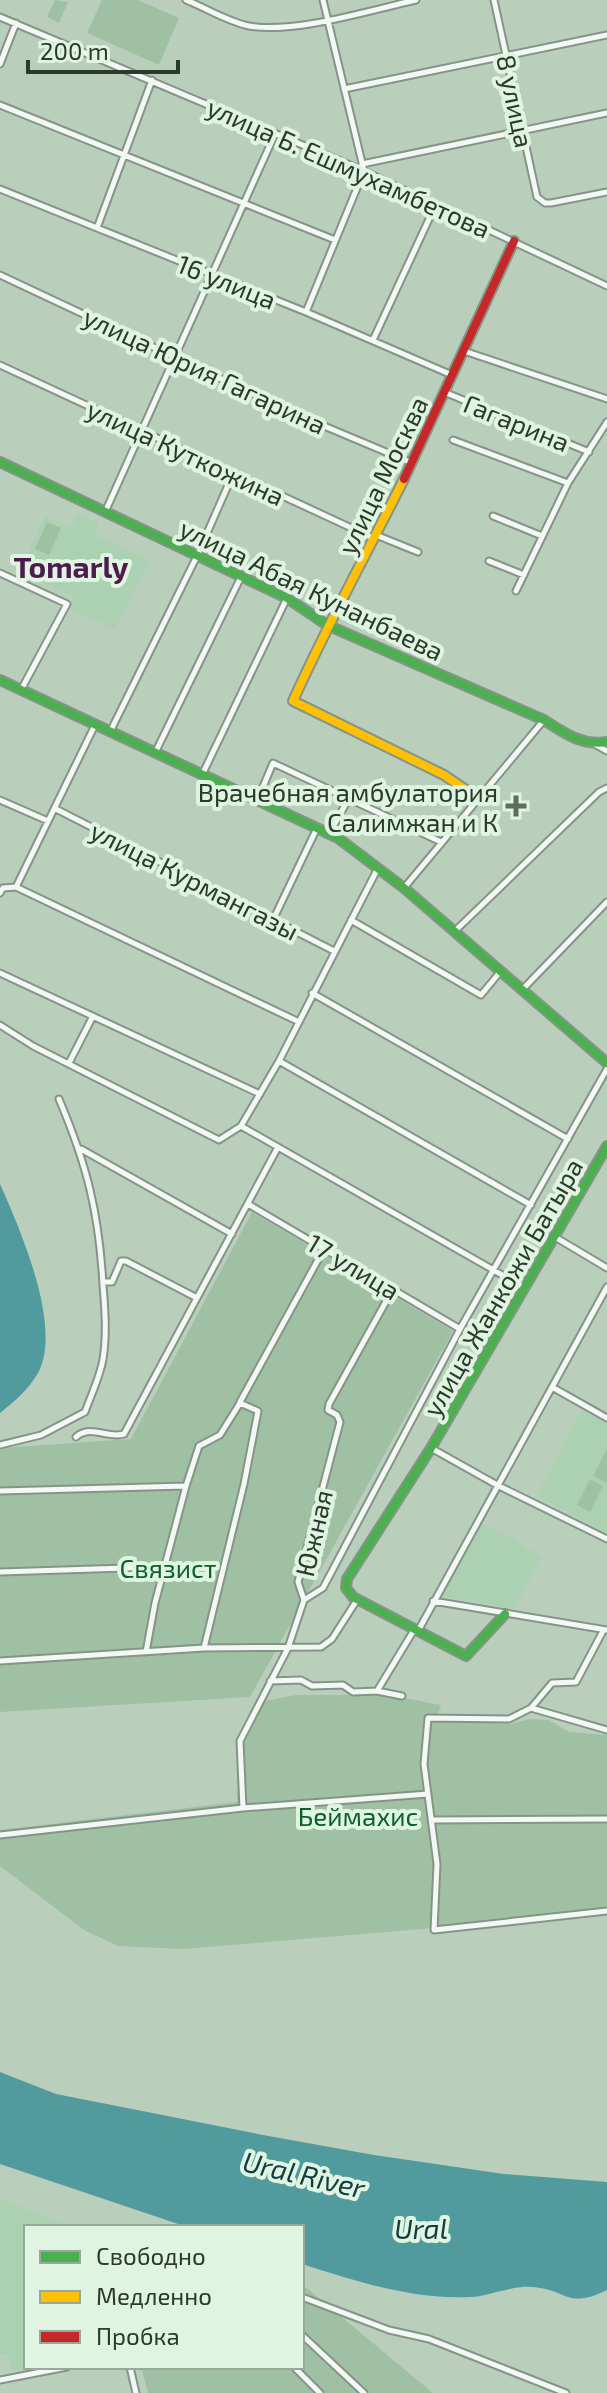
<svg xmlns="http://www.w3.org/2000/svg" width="607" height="2393" font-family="'Exo 2',sans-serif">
	<rect width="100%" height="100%" fill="#b9cfbc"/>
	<!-- built -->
	<path fill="#acd0b2" d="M 78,514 L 98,523 L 95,535 L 150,561 L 115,629 L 68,609 L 74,597 L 20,571 L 45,516 L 71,528 Z
		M 581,1410 L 607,1423 L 607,1533 L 537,1496 Z
		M 480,1523 L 515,1540 L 541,1557 L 514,1609 L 441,1596 Z
		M 0,2198 L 71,2227 L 26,2227 L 27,2367 L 12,2371 L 8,2354 L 0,2355 Z"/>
	<!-- green -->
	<path fill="#a0c0a4" d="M 55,0 L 68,2 L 59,23 L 47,17 Z
		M 102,0 L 138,0 L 179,18 L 159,65 L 87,33 Z
		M 47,522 L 61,528 L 49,555 L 35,549 Z
		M 252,1212 L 453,1331 L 250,1697 L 0,1712 L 0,1448 L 131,1439 Z
		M 607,1449 L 607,1483 L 593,1476 Z
		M 590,1479 L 603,1486 L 590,1512 L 577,1505 Z
		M 296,1695 L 388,1695 L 441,1705 L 436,1720 L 511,1724 L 530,1719 L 549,1720 L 569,1732 L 607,1735 L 607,1908 L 422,1929 L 183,1949 L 118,1946 L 84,1930 L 0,1866 L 0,1830 L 237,1802 L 238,1752 L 265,1701 Z
		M 302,2284 L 433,2393 L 148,2393 L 141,2367 L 302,2367 Z"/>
	<!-- water -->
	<path fill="#519a9e" d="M 0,1184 C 20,1229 63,1327 38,1373 C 29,1389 14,1402 0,1413 Z
		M 0,2072 L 56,2094 L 263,2135 L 374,2155 L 504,2174 L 607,2182 L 607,2290 C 566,2310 568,2289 531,2287 C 515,2285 489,2296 471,2297 C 414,2300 355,2281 302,2264 L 302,2227 L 187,2227 L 0,2164 Z"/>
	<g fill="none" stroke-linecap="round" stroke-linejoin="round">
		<!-- street casing -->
		<g stroke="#849587" stroke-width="9">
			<path id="street" d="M 186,0 C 206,8 228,22 249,26 C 294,34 371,10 416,0
				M 494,0 L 537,197 L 545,203 L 551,203 L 607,192
				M 0,17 L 364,171 L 607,286
				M 0,64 L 16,23
				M 344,89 L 607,35
				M 0,105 L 335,240
				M 362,164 L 607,113
				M 0,189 L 306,312 L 452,375
				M 97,228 L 152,80
				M 0,275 L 298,415 L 412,463
				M 306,312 L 364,171 L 323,0
				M 373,340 L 436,204
				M 464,351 L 607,399
				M 0,365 L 373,538
				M 444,392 L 589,452
				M 453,440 L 568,483
				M 106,510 L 275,134
				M 493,516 L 542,536
				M 376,535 L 418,552
				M 489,561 L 524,575
				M 0,573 L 67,604 L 21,690
				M 516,591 L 568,483 L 607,422
				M 110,732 L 197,556 L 233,474
				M 596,745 L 607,751
				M 155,753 L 241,577
				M 202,775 L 287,598
				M 0,800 L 48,821
				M 257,801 L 273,763 L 441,842
				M 56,809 L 334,951
				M 329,834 L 349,798
				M 16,887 L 95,725
				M 404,888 L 544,720
				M 0,893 L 3,888 L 16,887 L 297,1021
				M 273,920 L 317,828
				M 351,920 L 481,995 L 500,972
				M 455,931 L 599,792 L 607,788
				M 0,973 L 260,1094
				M 522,990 L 607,902
				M 312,993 L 568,1139
				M 0,1025 L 33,1046 L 219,1140 L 241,1126 L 279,1061 L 378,868
				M 279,1061 L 531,1205
				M 69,1063 L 93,1016
				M 241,1126 L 525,1288
				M 81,1149 L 232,1234
				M 248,1204 L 460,1329
				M 555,1237 L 607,1268
				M 103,1282 L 112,1282 L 121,1261 L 126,1261 L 197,1298
				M 552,1387 L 607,1418
				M 240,1402 L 324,1249
				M 76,1437 C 91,1424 107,1439 124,1434 L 278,1147
				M 0,1445 L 41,1435 L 85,1412 C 91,1395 100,1377 103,1359 C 107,1335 105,1309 103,1285 C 99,1213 87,1165 59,1099
				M 431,1448 L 497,1485 L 607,1539
				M 186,1486 L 199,1446 L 220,1435 L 240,1403 L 258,1411 L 244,1484 L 204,1648
				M 0,1491 L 186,1486 L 155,1603 L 146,1652
				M 0,1572 L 157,1567 L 164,1570
				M 304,1600 L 323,1588 L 460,1329 L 607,1069
				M 433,1601 L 607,1630
				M 418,1631 L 607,1287
				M 0,1661 L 204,1648 L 321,1647 L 332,1639 L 357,1600
				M 270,1681 L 301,1680 L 312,1686 L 343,1685 L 353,1692 L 377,1691 L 402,1696
				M 377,1691 L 414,1630
				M 531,1708 L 552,1683 L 576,1682 L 603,1631
				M 607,1730 L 531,1708 L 509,1719 L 428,1718 L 424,1764 L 437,1864 L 434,1930 L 607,1911
				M 243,1808 L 240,1741 L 288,1648 L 304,1600 L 298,1582 L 340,1422 L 337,1415 L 328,1410 L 329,1404 L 393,1289
				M 432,1820 L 607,1819
				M 0,1835 L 243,1808 L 428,1794
				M 302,2297 L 389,2330 L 429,2339 L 566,2393
				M 302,2335 L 364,2393
				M 130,2367 L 136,2393
				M 294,2367 L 320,2393
				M 0,2380 L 67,2367"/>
		</g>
		<!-- fast casing -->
		<g stroke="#849587" stroke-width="12">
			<path id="fast" d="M 0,462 L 287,598 L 327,625 L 544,720 C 564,733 582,746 607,742
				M 0,680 L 338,838 L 404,888 L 607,1063
				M 505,1614 L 466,1656 L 353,1597 L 346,1588 L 347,1579 L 431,1448 L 607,1146"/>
		</g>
		<!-- slow casing -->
		<g stroke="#849587" stroke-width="12">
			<path id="slow" d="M 404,479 C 367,553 327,625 293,701 L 444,775 L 478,798"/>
		</g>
		<!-- jam casing -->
		<g stroke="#849587" stroke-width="12">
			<path id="jam" d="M 404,479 L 514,241"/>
		</g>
		<!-- street -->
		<use href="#street" stroke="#f4f8f5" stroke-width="5"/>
		<!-- fast -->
		<use href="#fast" stroke="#4caf50" stroke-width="8"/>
		<!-- slow -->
		<use href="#slow" stroke="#ffc107" stroke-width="8"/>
		<!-- jam -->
		<use href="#jam" stroke="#c62828" stroke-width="8"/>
	</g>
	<!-- markers -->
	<path fill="#5c6e5e" stroke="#dff4e1" stroke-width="3" d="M512 794h8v8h8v8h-8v8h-8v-8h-8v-8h8z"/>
	<g text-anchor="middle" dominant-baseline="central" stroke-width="8" stroke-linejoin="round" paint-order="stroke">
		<!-- street labels -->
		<g font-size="26" fill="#2a3a2c" stroke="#dff4e1">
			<text transform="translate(516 101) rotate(78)">8 улица</text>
			<text transform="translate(349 167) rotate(24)">улица Б. Ешмухамбетова</text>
			<text transform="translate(227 281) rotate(22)">16 улица</text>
			<text transform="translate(205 370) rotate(25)">улица Юрия Гагарина</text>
			<text transform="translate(517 422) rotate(22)">Гагарина</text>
			<text transform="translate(186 452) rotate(25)">улица Куткожина</text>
			<text transform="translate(382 475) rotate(-64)">улица Москва</text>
			<text transform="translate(312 589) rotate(26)">улица Абая Кунанбаева</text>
			<text transform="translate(195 880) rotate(27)">улица Курмангазы</text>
			<text transform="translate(354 1266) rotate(31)">17 улица</text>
			<text transform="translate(502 1287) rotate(-60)">улица Жанкожи Батыра</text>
			<text transform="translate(313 1533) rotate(-77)">Южная</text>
		</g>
		<!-- poi labels -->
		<g font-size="26" fill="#2a3a2c" stroke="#dff4e1" text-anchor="end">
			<text x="498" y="791">Врачебная амбулатория<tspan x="498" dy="30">Салимжан и К</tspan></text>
		</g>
		<!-- park labels -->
		<g font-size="26" fill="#0a6129" stroke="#dff4e1">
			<text x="168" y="1567">Связист</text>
			<text x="358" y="1815">Беймахис</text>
		</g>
		<!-- water labels -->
		<g font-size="28" font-style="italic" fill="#113b41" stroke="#dff4e1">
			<text transform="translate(304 2174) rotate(13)">Ural River</text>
			<text x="421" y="2228">Ural</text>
		</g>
		<!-- quarter labels -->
		<g font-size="30" font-weight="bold" fill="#4e1c4c" stroke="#dff4e1">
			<text x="71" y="566">Tomarly</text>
		</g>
	</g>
	<!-- legend -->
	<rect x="24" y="2225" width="280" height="144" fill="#dff4e1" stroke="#97aa99" stroke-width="2"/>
	<rect x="40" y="2251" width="40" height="12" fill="#4caf50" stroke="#97aa99" stroke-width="2"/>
	<text x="96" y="2265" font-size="24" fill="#2a3a2c">Свободно</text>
	<rect x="40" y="2291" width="40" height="12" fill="#ffc107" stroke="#97aa99" stroke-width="2"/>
	<text x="96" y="2305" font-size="24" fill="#2a3a2c">Медленно</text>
	<rect x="40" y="2331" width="40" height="12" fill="#c62828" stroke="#97aa99" stroke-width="2"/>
	<text x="96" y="2345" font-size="24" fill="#2a3a2c">Пробка</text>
	<!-- scale -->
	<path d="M28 60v12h150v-12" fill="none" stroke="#2a3a2c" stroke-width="4"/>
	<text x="40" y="60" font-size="24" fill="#2a3a2c" stroke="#dff4e1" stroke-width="6" paint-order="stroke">200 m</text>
</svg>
